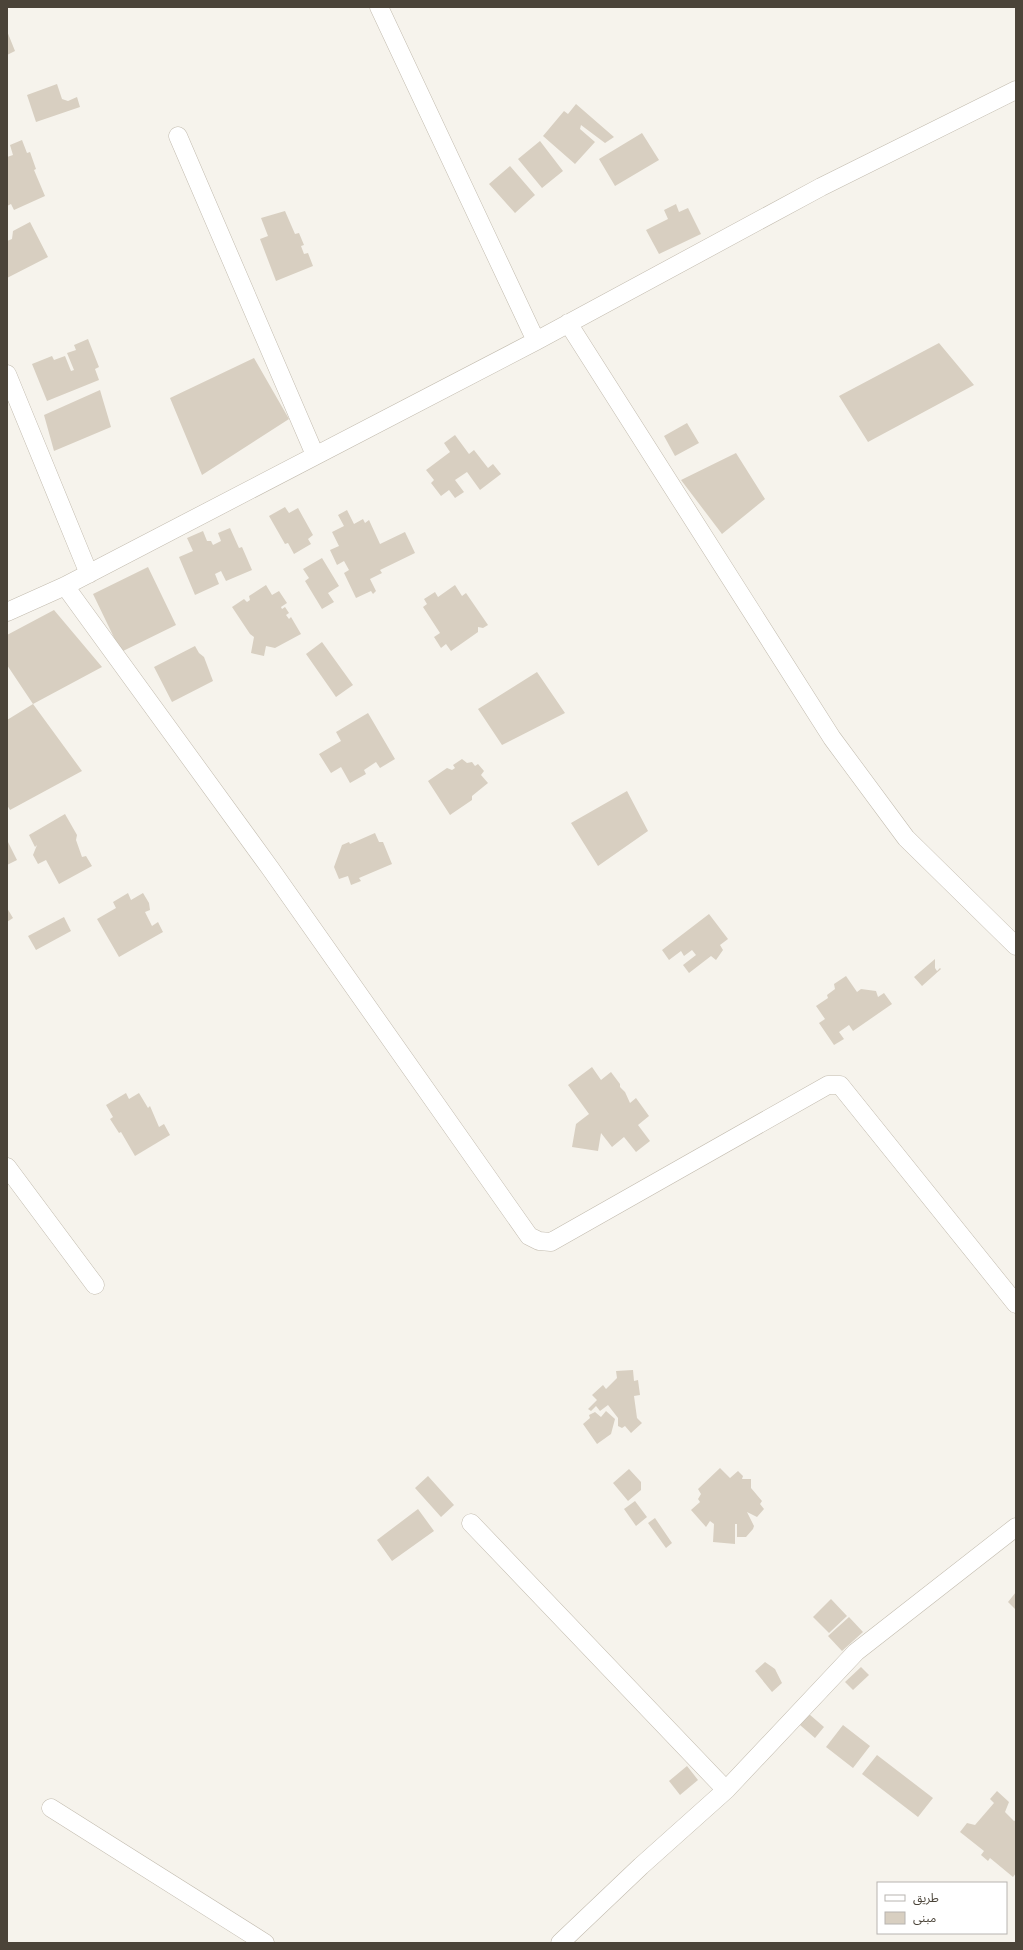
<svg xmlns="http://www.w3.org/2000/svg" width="1023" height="1950" font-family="Montserrat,'Noto Sans Arabic',sans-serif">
	<rect width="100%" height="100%" fill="#f6f3ec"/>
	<!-- building -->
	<path fill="#d8cfc1" d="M 7,31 L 15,51 L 7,55 Z
		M 57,84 L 62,99 L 68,101 L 77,97 L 80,107 L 36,122 L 27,95 Z
		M 576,104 L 614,137 L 605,143 L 581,125 L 580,129 L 595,142 L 575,164 L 543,136 L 564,111 L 568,114 Z
		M 642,133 L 659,160 L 615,186 L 599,159 Z
		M 22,140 L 27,153 L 30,152 L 36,169 L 34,170 L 45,196 L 14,210 L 11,204 L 7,206 L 7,157 L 13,155 L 10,145 Z
		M 540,141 L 563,171 L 542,188 L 518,159 Z
		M 510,166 L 535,195 L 515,213 L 489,184 Z
		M 676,204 L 679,212 L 688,208 L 701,234 L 659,254 L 646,230 L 668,219 L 664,210 Z
		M 285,211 L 295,234 L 299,233 L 304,245 L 301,246 L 304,254 L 308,253 L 313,266 L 276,281 L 260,239 L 268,236 L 261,218 Z
		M 30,222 L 48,257 L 7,278 L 7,241 L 12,239 L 13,231 Z
		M 88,339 L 99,367 L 95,369 L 99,380 L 47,401 L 32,364 L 52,356 L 54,360 L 65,356 L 71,371 L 74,370 L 67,353 L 76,350 L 74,345 Z
		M 939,343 L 974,385 L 868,442 L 839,396 Z
		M 254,358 L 289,419 L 202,475 L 170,398 Z
		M 100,390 L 111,427 L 54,451 L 44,415 Z
		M 687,423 L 699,443 L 675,456 L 664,436 Z
		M 455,435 L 469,454 L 474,450 L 488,468 L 493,464 L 501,474 L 480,490 L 467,472 L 455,480 L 464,492 L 455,498 L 449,490 L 441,496 L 431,483 L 434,480 L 426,470 L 450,452 L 444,443 Z
		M 736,453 L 765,499 L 722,534 L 681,480 Z
		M 285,507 L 289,513 L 298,508 L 313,535 L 308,539 L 311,544 L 294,554 L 288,543 L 285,544 L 269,516 Z
		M 347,510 L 354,524 L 363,519 L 365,523 L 369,520 L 380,544 L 405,532 L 415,553 L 380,570 L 382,573 L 370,579 L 376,591 L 373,594 L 371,591 L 356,598 L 344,573 L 349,570 L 344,561 L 337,565 L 330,550 L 339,546 L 332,532 L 344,526 L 338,515 Z
		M 230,528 L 239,548 L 242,547 L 252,570 L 226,581 L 221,571 L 215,574 L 219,584 L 195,595 L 179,557 L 193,551 L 187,538 L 203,531 L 207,541 L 211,541 L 213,545 L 221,541 L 218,533 Z
		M 322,558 L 339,586 L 328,593 L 334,602 L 322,609 L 305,581 L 309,578 L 303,569 Z
		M 148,567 L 176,625 L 121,652 L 93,594 Z
		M 266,585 L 272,595 L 279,591 L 287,603 L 281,607 L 282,609 L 285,607 L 289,613 L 286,615 L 289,619 L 291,617 L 301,634 L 275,648 L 266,646 L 264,656 L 251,653 L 254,637 L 250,634 L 232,607 L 244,599 L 247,602 L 250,600 L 249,596 Z
		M 455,585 L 462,596 L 466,593 L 488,625 L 483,628 L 478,627 L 478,632 L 451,651 L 446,644 L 441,648 L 434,637 L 440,633 L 423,607 L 427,604 L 424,599 L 435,592 L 438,597 Z
		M 54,610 L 102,667 L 33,704 L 7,665 L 7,635 Z
		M 322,642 L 353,685 L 336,697 L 306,654 Z
		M 195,646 L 199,653 L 204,657 L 213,681 L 172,702 L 154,667 Z
		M 537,672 L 565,713 L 502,745 L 478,709 Z
		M 33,704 L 82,771 L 10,810 L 7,805 L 7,720 Z
		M 368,713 L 395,759 L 380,768 L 376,762 L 364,770 L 366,774 L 350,783 L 341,767 L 331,773 L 319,754 L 341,741 L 336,732 Z
		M 462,759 L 467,763 L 472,762 L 475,766 L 478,764 L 484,771 L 481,775 L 488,783 L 472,796 L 472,800 L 450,815 L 428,781 L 447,768 L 452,770 L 455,768 L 453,765 Z
		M 627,791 L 648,831 L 598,866 L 571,823 Z
		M 65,814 L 77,835 L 76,840 L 82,857 L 86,856 L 92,866 L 59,884 L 46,860 L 38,864 L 33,855 L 37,845 L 35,847 L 29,835 Z
		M 375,833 L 379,842 L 383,842 L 392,864 L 359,878 L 361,881 L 351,885 L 348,876 L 339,879 L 334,867 L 342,845 L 349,842 L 350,844 Z
		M 7,840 L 17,860 L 7,865 Z
		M 128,893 L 131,900 L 143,893 L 149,903 L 150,910 L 145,912 L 152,926 L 158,922 L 163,932 L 119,957 L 97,919 L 116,908 L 113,902 Z
		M 7,908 L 13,918 L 7,922 Z
		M 709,914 L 728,939 L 720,945 L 723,950 L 716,960 L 711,956 L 689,973 L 683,965 L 696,955 L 692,950 L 684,956 L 681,951 L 669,960 L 662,950 Z
		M 64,917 L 71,931 L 36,950 L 28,936 Z
		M 935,959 L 935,968 L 937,971 L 940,968 L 941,969 L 922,986 L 914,977 Z
		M 846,976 L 857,992 L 861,989 L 876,991 L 878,997 L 884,993 L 892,1004 L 853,1031 L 849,1025 L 839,1032 L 844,1039 L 834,1045 L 819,1023 L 825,1019 L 816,1006 L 828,998 L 827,995 L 835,989 L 834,984 Z
		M 592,1067 L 601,1080 L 611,1072 L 620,1084 L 620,1087 L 625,1092 L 630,1103 L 636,1098 L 649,1116 L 638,1125 L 650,1141 L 636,1152 L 624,1137 L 612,1147 L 601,1133 L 598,1151 L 572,1147 L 576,1124 L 589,1114 L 568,1085 Z
		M 126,1093 L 129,1099 L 139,1093 L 148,1108 L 150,1106 L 159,1127 L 164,1124 L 170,1135 L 135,1156 L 121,1132 L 119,1133 L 110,1119 L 113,1117 L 106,1105 Z
		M 633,1370 L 634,1381 L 638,1380 L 640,1395 L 634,1396 L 637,1418 L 642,1423 L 631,1433 L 625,1426 L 622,1428 L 618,1426 L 618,1418 L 608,1405 L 600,1411 L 596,1406 L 591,1411 L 588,1409 L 597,1400 L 592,1395 L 603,1385 L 606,1389 L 617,1378 L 616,1371 Z
		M 606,1411 L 615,1419 L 611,1434 L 597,1444 L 583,1424 L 590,1418 L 589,1415 L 595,1412 L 601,1417 Z
		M 720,1468 L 730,1478 L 738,1471 L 743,1476 L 742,1479 L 751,1479 L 751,1488 L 762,1501 L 760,1504 L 764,1509 L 757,1517 L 747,1512 L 754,1526 L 753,1529 L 746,1537 L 737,1537 L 737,1524 L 735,1524 L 735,1544 L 713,1542 L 714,1524 L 710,1521 L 706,1527 L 691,1510 L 700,1502 L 698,1499 L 701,1494 L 698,1489 Z
		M 629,1469 L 641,1482 L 641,1490 L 628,1501 L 613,1483 Z
		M 428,1476 L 454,1505 L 441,1517 L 415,1488 Z
		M 635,1501 L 647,1517 L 636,1526 L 624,1509 Z
		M 418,1509 L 434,1531 L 392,1561 L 377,1540 Z
		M 655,1518 L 672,1543 L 666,1548 L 648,1523 Z
		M 1016,1592 L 1016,1610 L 1008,1602 Z
		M 831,1599 L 847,1616 L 829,1633 L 813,1617 Z
		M 849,1617 L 863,1632 L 842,1651 L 828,1636 Z
		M 765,1662 L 775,1669 L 782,1683 L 772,1692 L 755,1671 Z
		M 861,1667 L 869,1675 L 853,1690 L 845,1682 Z
		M 809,1714 L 824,1727 L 815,1738 L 800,1725 Z
		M 843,1725 L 870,1746 L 853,1768 L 826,1747 Z
		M 877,1755 L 933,1798 L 918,1817 L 862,1774 Z
		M 687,1766 L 698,1780 L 680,1795 L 669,1781 Z
		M 997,1791 L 1009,1802 L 1005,1812 L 1014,1821 L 1016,1820 L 1016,1873 L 1013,1877 L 990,1858 L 988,1861 L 981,1855 L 984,1851 L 960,1832 L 967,1823 L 975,1825 L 994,1803 L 990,1799 Z"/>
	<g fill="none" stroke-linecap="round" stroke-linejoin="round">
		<!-- street casing -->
		<g stroke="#c2bbae" stroke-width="19">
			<path id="street" d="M 379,7 L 536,341
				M 178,136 L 315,455
				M 568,323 L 832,738 L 906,838 L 1016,946
				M 7,374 L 89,574
				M 65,586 L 270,868 L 529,1236 L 539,1241 L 551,1242 L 828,1085 L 840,1085 L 1016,1304
				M 7,612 L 65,586 L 536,341 L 821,187 L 1016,90
				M 7,1167 L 95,1285
				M 471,1523 L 726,1790
				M 51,1808 L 265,1943
				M 560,1943 L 641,1866 L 726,1790 L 856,1652 L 1016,1527"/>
		</g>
		<!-- street -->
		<use href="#street" stroke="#fff" stroke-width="18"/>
	</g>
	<!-- border -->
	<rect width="1023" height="1950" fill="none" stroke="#4b4439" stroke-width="16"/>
	<!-- legend -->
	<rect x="877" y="1882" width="130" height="52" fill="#ffffff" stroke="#b7b4b0"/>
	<rect x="885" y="1895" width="20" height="6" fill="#ffffff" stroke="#b7b4b0"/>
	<text x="913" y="1902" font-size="12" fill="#4b4439">طريق</text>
	<rect x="885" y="1912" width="20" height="12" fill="#d8cfc1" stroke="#b7b4b0"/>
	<text x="913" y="1922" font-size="12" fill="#4b4439">مبنى</text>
</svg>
